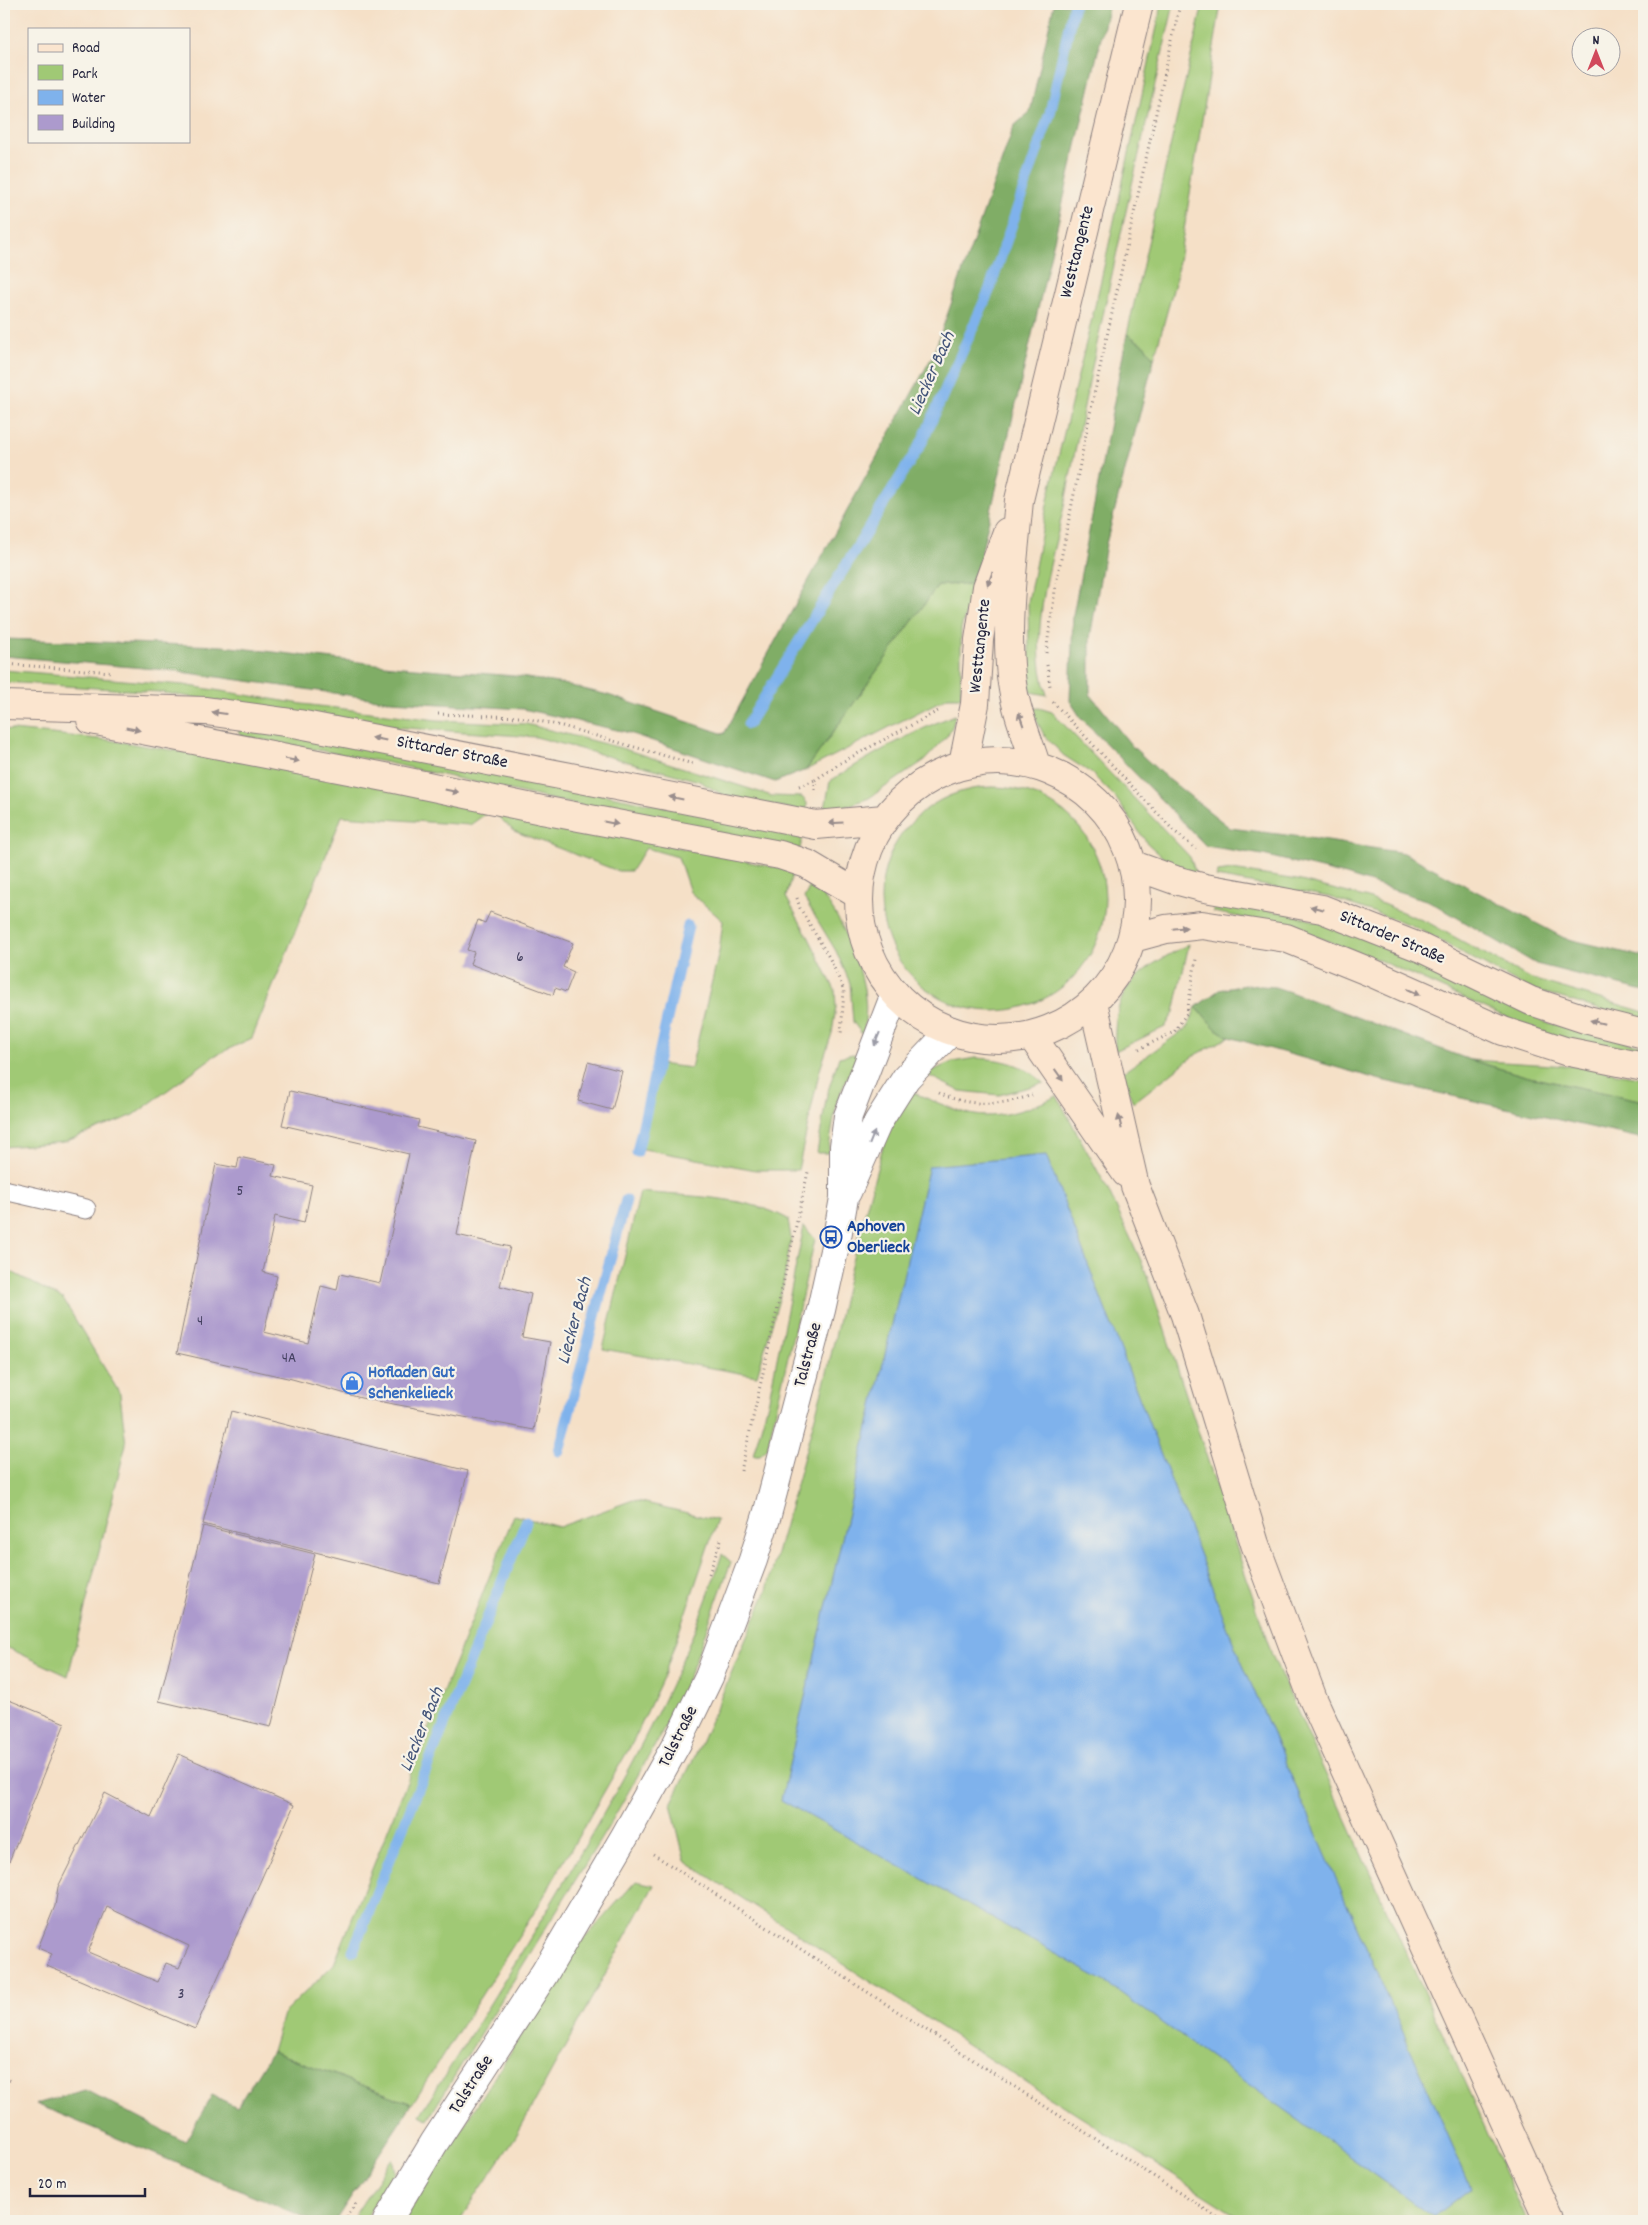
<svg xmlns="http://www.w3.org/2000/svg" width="1648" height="2225" font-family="Dekko,sans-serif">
	<rect width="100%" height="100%" fill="#f7f3e8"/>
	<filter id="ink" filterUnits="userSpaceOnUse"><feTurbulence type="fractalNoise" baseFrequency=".02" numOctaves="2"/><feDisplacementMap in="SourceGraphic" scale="10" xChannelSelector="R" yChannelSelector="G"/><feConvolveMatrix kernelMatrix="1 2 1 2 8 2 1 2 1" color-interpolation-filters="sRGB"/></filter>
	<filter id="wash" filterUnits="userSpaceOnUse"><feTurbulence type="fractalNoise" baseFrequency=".0096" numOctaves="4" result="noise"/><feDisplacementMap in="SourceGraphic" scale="20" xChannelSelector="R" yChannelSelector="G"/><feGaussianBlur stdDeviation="1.12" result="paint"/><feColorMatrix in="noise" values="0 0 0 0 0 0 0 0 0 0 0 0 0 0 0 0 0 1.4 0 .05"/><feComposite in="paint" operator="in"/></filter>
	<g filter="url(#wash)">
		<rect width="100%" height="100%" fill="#f5e0c7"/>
		<!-- green -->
		<path fill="#a0c975" stroke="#617658" d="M 1162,4 L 1174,4 C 1136,165 1099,325 1068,487 C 1056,552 1025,629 1047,695 L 1030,692 L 1028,602 L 1049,495 L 1099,289 Z
			M 1203,4 L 1221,4 L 1176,279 L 1154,359 L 1145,346 L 1127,334 Z
			M 974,584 L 961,629 L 961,697 L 948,697 L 806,770 L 938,585 Z
			M 4,670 L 183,685 L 302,704 L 437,720 L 526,724 L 621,748 L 772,796 L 802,797 L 807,803 L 807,812 L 723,795 L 699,781 L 536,737 L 378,726 L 158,692 L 4,682 Z
			M 1039,708 L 1052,712 L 1190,857 L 1196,874 L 1168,862 L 1147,843 L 1115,797 L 1091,773 L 1063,755 L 1044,735 L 1031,709 Z
			M 955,715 L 953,725 L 947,736 L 925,760 L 869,798 L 831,812 L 825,809 L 830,781 C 870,756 911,732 955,715 Z
			M 243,723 L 803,834 L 800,849 L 559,801 L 384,762 L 240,736 L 238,728 Z
			M 4,729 L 108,740 L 323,774 L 793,871 L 786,897 L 809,938 L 835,990 L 836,1007 L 832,1033 L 819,1073 L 798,1170 L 756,1170 L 638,1148 L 659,1064 L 691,1068 L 719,952 L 723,921 L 690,892 L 678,857 L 646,848 L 631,871 L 618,871 L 514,831 L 491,810 L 470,825 L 342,816 L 252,1038 L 214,1056 L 134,1115 L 64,1142 L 4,1147 Z
			M881 899a112 112 0 1 1 224 0a112 112 0 1 1-224 0Z
			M 1232,870 L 1297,880 L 1368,898 L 1429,923 L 1529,978 L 1644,1012 L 1644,1023 L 1525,987 L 1411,925 L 1329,897 L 1216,877 L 1218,872 Z
			M 811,884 C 837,904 863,966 865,998 C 867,1011 864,1025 864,1037 L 853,1022 L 850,983 L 836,951 L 804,898 Z
			M 1215,901 L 1290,914 L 1362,934 L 1545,1022 L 1644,1046 L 1644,1058 L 1550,1037 L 1381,961 L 1291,927 L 1213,912 Z
			M 1189,944 L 1174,1012 L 1165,1027 L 1115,1051 C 1112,985 1136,972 1189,944 Z
			M 1196,1007 L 1216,1029 L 1229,1037 L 1192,1057 L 1133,1103 L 1122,1073 L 1188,1027 Z
			M 853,1054 L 857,1056 L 837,1101 L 828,1153 L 817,1153 L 827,1094 L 839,1057 Z
			M 976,1058 C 1006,1060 1021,1063 1044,1083 L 999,1095 L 960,1091 L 925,1074 L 952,1062 Z
			M 1470,1060 L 1584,1067 L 1644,1078 L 1644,1101 L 1529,1077 Z
			M 911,1092 C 930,1099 950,1109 970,1114 C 997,1121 1032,1108 1057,1096 L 1107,1188 L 1144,1267 L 1272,1655 L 1527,2221 L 1245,2221 L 997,2064 L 685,1861 L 671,1804 L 699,1748 L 767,1590 L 827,1373 L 851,1265 L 885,1139 Z
			M 640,1192 C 689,1197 744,1195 788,1219 L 791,1238 L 783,1285 L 757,1376 L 603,1349 Z
			M 804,1226 L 815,1239 L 767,1449 L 760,1455 L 753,1455 L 768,1403 Z
			M 4,1268 L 63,1299 L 120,1394 L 126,1444 L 68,1676 L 4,1646 Z
			M 633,1500 L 717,1520 L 665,1673 L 634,1740 L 537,1908 L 412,2104 L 272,2051 L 283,2014 L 334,1964 L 514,1515 L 559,1527 Z
			M 722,1554 L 731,1562 L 692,1669 L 662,1733 L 610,1824 L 428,2119 L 420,2115 C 476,2026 533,1936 586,1844 C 640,1751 690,1657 722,1554 Z
			M 636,1881 L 654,1885 L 516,2136 L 459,2221 L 403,2221 L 579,1945 Z
			M 392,2158 L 395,2171 L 364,2221 L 351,2221 Z"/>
		<!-- forest -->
		<path fill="#80ad66" stroke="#516850" d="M 1054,4 L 1109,4 L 974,584 L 938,585 L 806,770 L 775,782 L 626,732 L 523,709 L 391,701 L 167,670 L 4,656 L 4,639 L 222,646 L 402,667 L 515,676 L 563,684 L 608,695 L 724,734 L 933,355 L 1014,126 L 1030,112 Z
			M 1127,334 L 1145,346 L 1154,359 L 1106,544 L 1090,638 L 1090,694 L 1132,746 L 1161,773 L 1230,828 L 1302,837 L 1404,853 L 1564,938 L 1644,957 L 1644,991 L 1536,964 L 1429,901 L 1346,875 L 1263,855 L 1206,846 L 1081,718 L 1070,701 L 1073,615 Z
			M 1246,985 L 1275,987 L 1290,992 L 1470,1060 L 1529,1077 L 1644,1101 L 1644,1139 L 1381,1080 L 1229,1037 L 1216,1029 L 1196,1007 L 1219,990 Z
			M 272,2051 L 412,2104 L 335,2221 L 314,2221 L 36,2104 L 85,2090 L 185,2142 L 212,2095 L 237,2107 Z"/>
		<!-- water -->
		<path fill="#7fb2ec" stroke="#506a94" d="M 1046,1155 L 1235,1647 L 1471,2188 L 1434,2217 L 1104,1981 L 781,1800 L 929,1166 Z"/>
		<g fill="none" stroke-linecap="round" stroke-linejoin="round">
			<!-- stream -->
			<path stroke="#7fb2ec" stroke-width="11" d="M 748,724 L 922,442 L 989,291 L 1050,113 L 1074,4
				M 637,1152 L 688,926
				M 559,1451 L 626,1200
				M 353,1951 L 526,1522"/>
		</g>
		<g id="blocks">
			<!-- building -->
			<path fill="#ac9acd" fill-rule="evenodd" d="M 490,912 L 573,943 L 563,967 L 574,972 L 566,992 L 555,988 L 553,995 L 470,964 L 474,952 L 467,950 L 478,920 L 485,923 Z
				M 588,1062 L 622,1071 L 612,1110 L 578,1101 Z
				M 290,1091 L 419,1120 L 417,1127 L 476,1141 L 457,1235 L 510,1247 L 500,1286 L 531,1294 L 522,1337 L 550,1342 L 534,1430 L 361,1398 L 292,1379 L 177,1353 L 216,1164 L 237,1168 L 239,1157 L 276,1165 L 273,1176 L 312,1185 L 304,1223 L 275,1216 L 263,1272 L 277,1276 L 264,1332 L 308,1343 L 321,1286 L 337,1290 L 340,1274 L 380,1283 L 409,1154 L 282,1125 Z
				M 231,1411 L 468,1471 L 439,1583 L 203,1524 Z
				M 203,1526 L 315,1554 L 271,1727 L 159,1701 Z
				M 4,1698 L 65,1723 L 4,1874 Z
				M 179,1754 L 294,1805 L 195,2029 L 47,1966 L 52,1954 L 38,1948 L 55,1906 L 58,1887 L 105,1793 L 151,1817 ZM 107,1907 L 189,1946 L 179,1968 L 166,1963 L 158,1982 L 88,1952 Z"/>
		</g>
	</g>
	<g filter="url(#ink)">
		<use href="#blocks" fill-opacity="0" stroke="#8c8181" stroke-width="1"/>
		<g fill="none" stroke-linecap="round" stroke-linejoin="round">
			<!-- service casing -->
			<g stroke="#8c8181" stroke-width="21">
				<path id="service" d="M 4,1190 L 86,1209"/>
			</g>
			<!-- minor casing -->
			<g stroke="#8c8181" stroke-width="30">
				<path id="minor" d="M 847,1192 L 878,1122 L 906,1078 L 951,1031
					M 387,2221 L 434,2143 L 544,1974 L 625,1836 L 677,1743 L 709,1677 L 753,1560 L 767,1515 L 821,1310 L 837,1237 L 844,1198 L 844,1146 L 848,1116 L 895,994"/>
			</g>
			<!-- secondary casing -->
			<g stroke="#8c8181" stroke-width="30">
				<path id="secondary" d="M 4,705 L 206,711 L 299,724 L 816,825 L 884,819
					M 91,720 L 385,777 L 542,810 L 780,855 L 807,864 L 859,895
					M859 900a139 139 0 1 1 278 0a139 139 0 1 1-278 0Z
					M 963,765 L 975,704 L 979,640 L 987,587 L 1007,532
					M 1036,765 C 1030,745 1021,724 1016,703 C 1001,648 1014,558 1019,500 L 1139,4
					M 1133,865 L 1175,880 L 1205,888 L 1322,909 L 1421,948 L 1531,1001 L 1588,1020 L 1644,1034
					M 1133,938 L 1166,929 L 1202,925 L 1286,938 L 1370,972 L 1503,1031 L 1565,1051 L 1644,1067
					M 1093,1002 L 1135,1186 L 1185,1315 L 1255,1544 L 1313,1699 L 1550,2221
					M 1031,1035 L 1126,1173"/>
			</g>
			<!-- path -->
			<path stroke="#8c8181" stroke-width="3" stroke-dasharray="1 4" stroke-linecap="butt" d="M 1046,653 L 1056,584 L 1092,404 L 1180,4
				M 4,664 L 112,672
				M 1047,665 L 1050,686
				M 1053,702 L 1174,831 L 1196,849
				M 438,714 L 520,717 L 562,726 L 693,764
				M 799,786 L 815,780
				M 815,790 L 815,780 L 842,762 L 938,711
				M 797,898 L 800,908 L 830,959 L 844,990 L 841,1035
				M 1139,1049 L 1174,1032 L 1187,1013 L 1196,959
				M 939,1093 C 968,1107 1002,1106 1032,1095
				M 741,1471 L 808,1172
				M 709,1574 L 722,1537
				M 653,1854 L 1223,2221
				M 4,2082 L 13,2079
				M 344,2221 L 356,2203"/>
			<!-- service -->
			<use href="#service" stroke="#fff" stroke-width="19"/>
			<!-- minor -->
			<use href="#minor" stroke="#fff" stroke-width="28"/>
			<!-- secondary -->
			<use href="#secondary" stroke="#fbe5cf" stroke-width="28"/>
		</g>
		<!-- one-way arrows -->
		<defs><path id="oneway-solid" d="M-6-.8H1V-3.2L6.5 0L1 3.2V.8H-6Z" transform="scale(1.25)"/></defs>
		<g fill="#998d8c">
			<use href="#oneway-solid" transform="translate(990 579) rotate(110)"/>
			<use href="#oneway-solid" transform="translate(219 713) rotate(-172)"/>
			<use href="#oneway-solid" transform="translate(1021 719) rotate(-109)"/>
			<use href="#oneway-solid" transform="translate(133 729) rotate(12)"/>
			<use href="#oneway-solid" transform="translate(379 739) rotate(-169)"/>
			<use href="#oneway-solid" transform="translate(292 760) rotate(11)"/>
			<use href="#oneway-solid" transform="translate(452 791) rotate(12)"/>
			<use href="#oneway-solid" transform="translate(676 798) rotate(-169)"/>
			<use href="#oneway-solid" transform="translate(611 823) rotate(11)"/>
			<use href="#oneway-solid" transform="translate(836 823) rotate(176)"/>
			<use href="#oneway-solid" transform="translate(1317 908) rotate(-167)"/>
			<use href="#oneway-solid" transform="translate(1180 928) rotate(-6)"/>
			<use href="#oneway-solid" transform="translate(1414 992) rotate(24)"/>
			<use href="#oneway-solid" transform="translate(1597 1022) rotate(-166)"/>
			<use href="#oneway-solid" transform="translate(1059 1075) rotate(55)"/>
			<use href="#oneway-solid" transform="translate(1120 1122) rotate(-103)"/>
		</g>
		<g fill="#9c9ca7">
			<use href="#oneway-solid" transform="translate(877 1039) rotate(112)"/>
			<use href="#oneway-solid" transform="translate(872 1138) rotate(-68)"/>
		</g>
	</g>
	<!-- icons -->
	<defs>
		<g id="bus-ring" transform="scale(1.125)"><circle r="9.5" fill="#f7f3e8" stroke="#1a4fb4" stroke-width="1.5"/><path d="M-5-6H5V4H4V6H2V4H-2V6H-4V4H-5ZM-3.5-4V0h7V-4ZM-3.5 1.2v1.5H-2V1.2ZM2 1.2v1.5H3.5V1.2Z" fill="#1a4fb4"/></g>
		<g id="shop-ring" transform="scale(1.125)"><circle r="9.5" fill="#f7f3e8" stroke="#3f7fe0" stroke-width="1.5"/><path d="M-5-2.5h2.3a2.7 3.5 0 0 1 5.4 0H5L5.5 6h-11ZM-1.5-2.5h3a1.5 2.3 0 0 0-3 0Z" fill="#3f7fe0"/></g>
	</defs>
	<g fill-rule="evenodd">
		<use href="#bus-ring" x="831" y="1237"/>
		<use href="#shop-ring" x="352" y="1383"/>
	</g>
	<g text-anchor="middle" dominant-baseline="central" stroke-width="4.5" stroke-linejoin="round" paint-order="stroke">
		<!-- number labels -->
		<g font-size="15" fill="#444060">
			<text x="520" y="958">6</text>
			<text x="240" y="1192">5</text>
			<text x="200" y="1322">4</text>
			<text x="289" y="1359">4A</text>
			<text x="181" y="1995">3</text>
		</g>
		<!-- street labels -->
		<g font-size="18" fill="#22223b" stroke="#f7f3e8">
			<text transform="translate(1078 252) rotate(-76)">Westtangente</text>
			<text transform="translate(981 646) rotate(-84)">Westtangente</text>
			<text transform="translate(452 753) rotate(11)">Sittarder Straße</text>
			<text transform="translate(1392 938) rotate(23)">Sittarder Straße</text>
			<text transform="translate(809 1355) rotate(-75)">Talstraße</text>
			<text transform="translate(679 1737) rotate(-63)">Talstraße</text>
			<text transform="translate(472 2085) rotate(-57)">Talstraße</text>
		</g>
		<!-- transit labels -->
		<g font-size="18" font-weight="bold" fill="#164399" stroke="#f7f3e8" text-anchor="start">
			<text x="847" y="1227">Aphoven<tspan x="847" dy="21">Oberlieck</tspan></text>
		</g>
		<!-- shop labels -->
		<g font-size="18" font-weight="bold" fill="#366cbe" stroke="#f7f3e8" text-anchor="start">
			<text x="368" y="1373">Hofladen Gut<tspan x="368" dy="21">Schenkelieck</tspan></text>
		</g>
		<!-- water labels -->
		<g font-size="19" font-style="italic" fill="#435479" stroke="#f7f3e8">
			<text transform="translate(933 374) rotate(-66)">Liecker Bach</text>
			<text transform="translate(576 1321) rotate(-75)">Liecker Bach</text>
			<text transform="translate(423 1730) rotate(-68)">Liecker Bach</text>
		</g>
	</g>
	<!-- margin -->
	<rect width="1648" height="2225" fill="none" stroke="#f7f3e8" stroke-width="20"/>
	<!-- legend -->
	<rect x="28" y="28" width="162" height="115" fill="#f7f3e8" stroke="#a29fa3"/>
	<rect x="38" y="44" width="25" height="8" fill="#fbe5cf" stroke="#a29fa3"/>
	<text x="72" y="52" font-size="15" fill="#22223b">Road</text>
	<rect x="38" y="65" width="25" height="15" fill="#a0c975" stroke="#a29fa3"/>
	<text x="72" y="78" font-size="15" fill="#22223b">Park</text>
	<rect x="38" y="90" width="25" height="15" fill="#7fb2ec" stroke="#a29fa3"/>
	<text x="72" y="102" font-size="15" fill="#22223b">Water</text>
	<rect x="38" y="115" width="25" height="15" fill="#ac9acd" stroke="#a29fa3"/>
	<text x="72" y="128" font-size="15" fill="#22223b">Building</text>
	<!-- north arrow -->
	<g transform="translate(1596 52)"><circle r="24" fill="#f7f3e8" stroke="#a29fa3"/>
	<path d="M0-4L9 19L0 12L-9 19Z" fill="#d1495b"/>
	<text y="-8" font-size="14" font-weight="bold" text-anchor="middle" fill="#22223b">N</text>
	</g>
	<!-- scale -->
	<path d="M30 2188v8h115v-8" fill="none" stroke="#22223b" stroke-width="2.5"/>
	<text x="38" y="2188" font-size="15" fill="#22223b" stroke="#f7f3e8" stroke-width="4" paint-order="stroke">20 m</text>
</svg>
